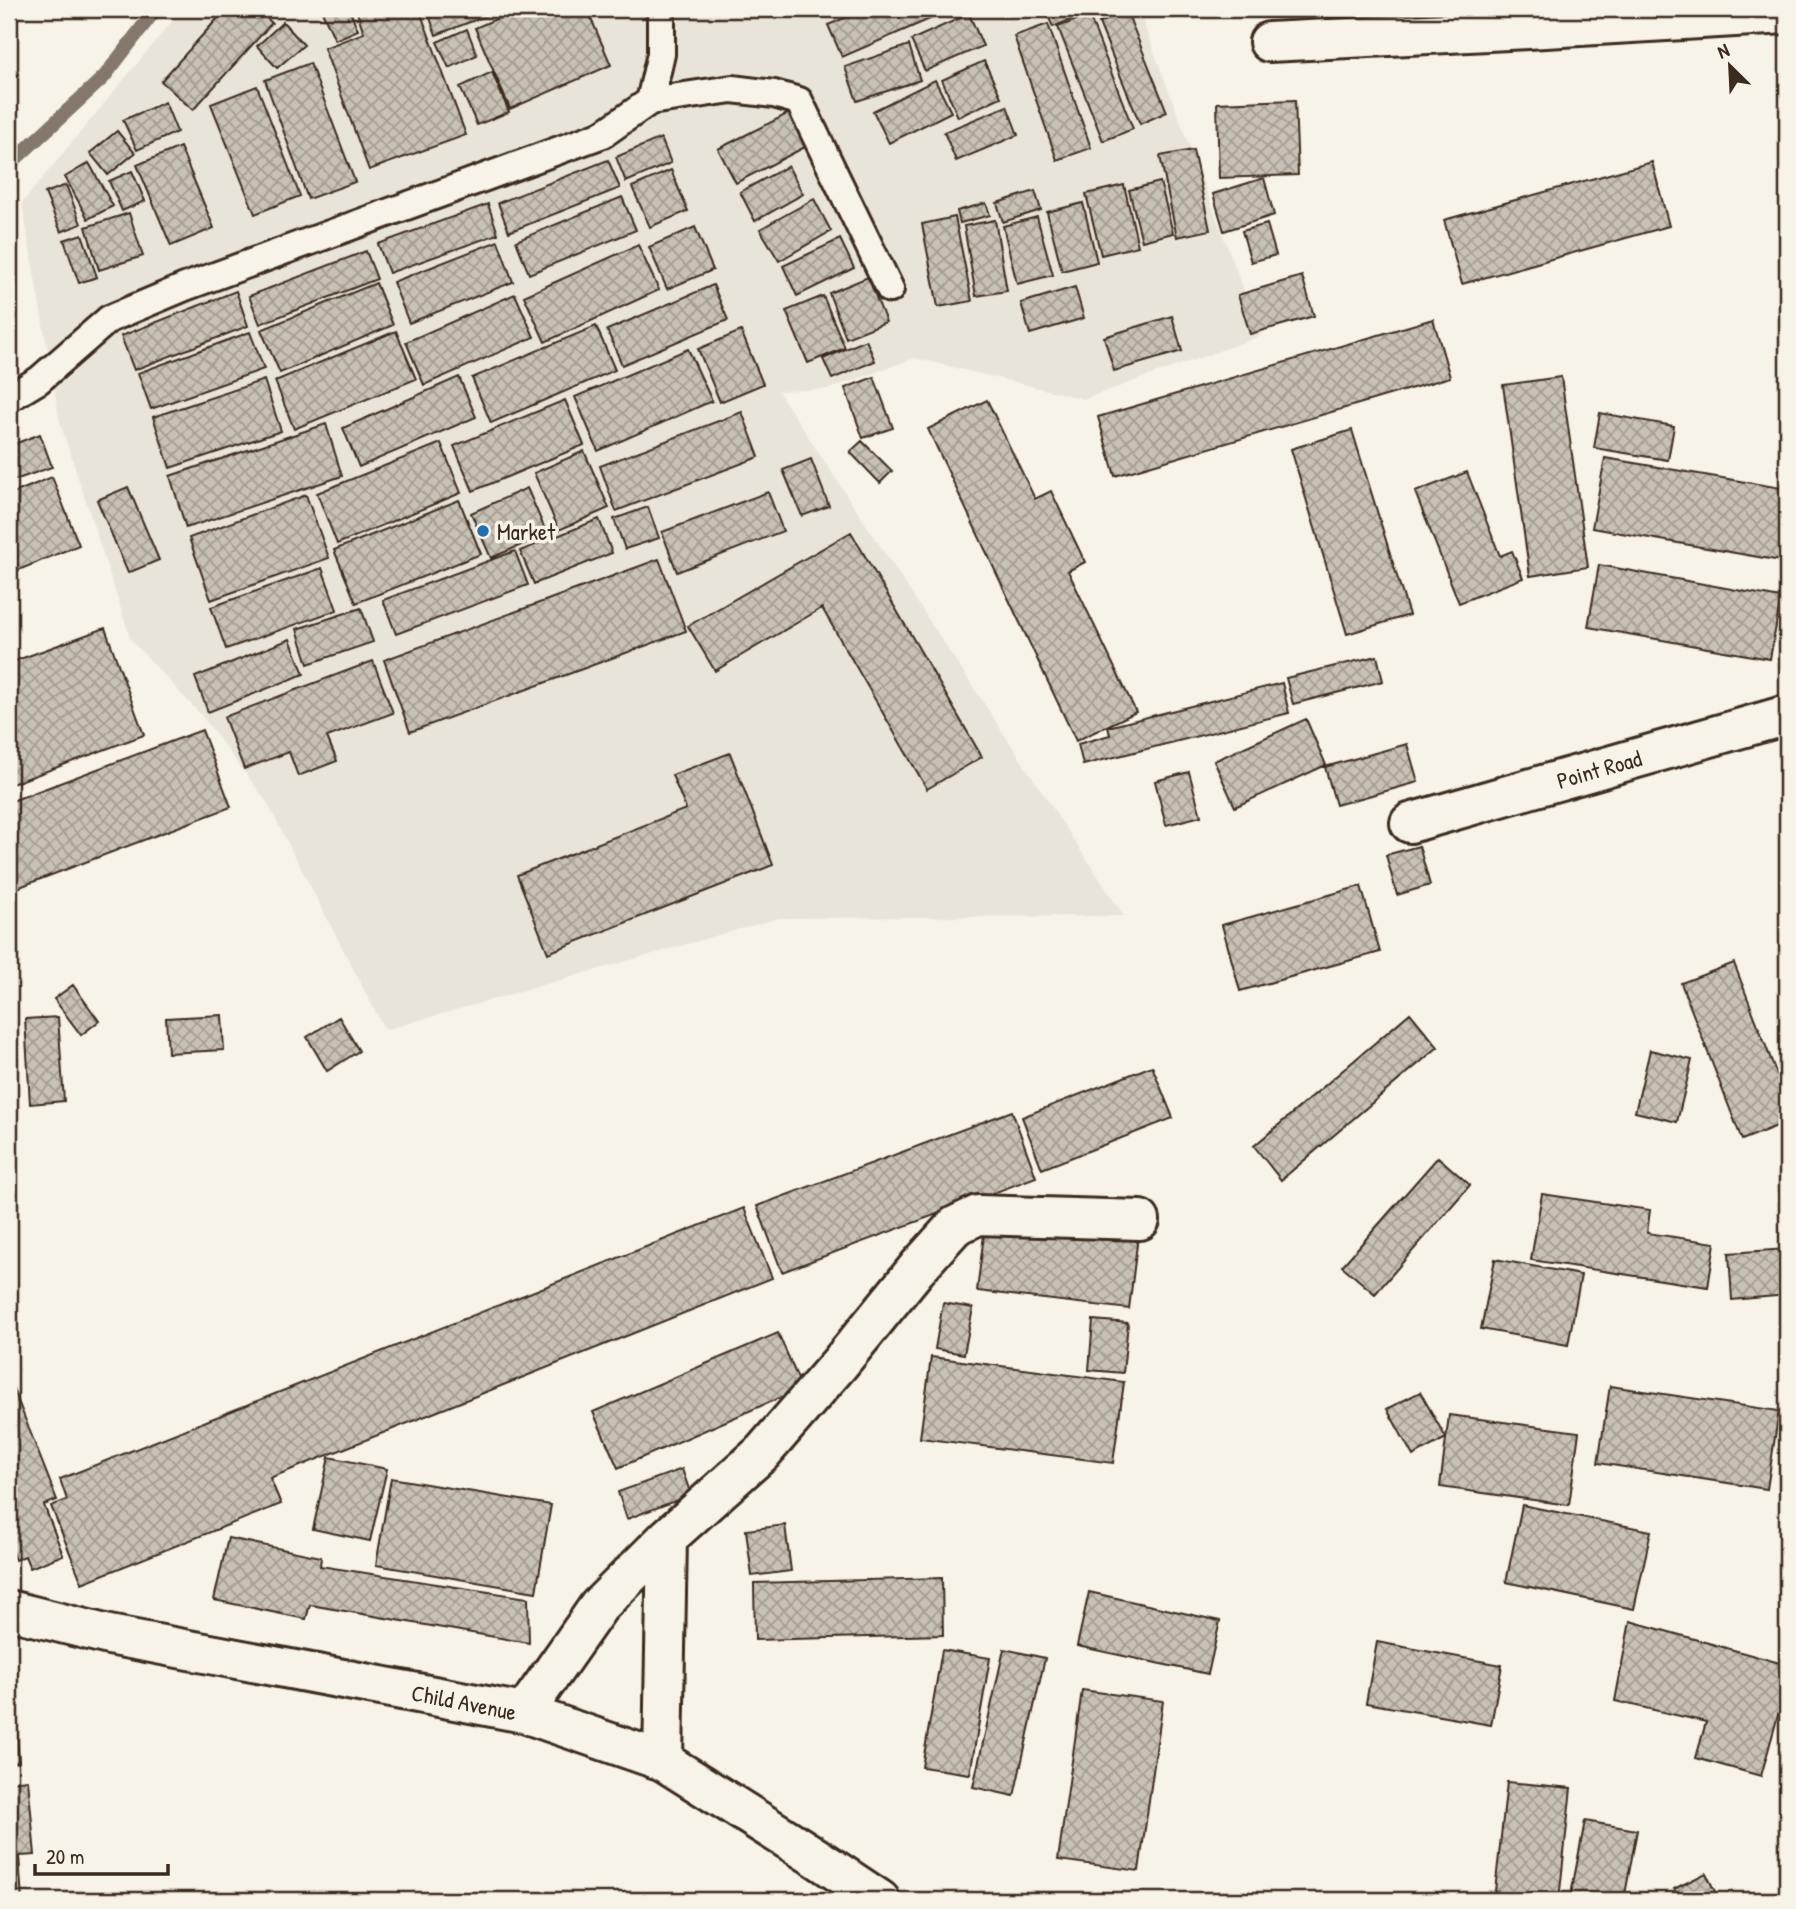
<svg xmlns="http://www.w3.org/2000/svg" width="1796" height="1909" font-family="'Patrick Hand',sans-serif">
	<defs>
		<pattern id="building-cross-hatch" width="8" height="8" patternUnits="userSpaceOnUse" patternTransform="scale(1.75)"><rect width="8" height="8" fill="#c8c1b6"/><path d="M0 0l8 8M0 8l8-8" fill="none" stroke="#a49d93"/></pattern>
	</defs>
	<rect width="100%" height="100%" fill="#f7f3e8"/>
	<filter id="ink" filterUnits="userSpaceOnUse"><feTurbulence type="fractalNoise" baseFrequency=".0143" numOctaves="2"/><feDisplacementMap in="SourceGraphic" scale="14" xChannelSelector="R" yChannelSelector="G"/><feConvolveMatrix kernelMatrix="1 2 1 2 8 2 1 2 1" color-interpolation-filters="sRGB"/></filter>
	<g filter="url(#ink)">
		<!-- built -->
		<path fill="#e9e4d9" d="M 182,9 L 1138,9 L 1261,336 L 1084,399 L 915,358 L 829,389 L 778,391 L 1124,916 L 779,918 L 385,1030 L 266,801 L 202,716 L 131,640 L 60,422 L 22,203 Z"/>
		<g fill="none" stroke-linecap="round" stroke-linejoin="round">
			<!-- stream -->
			<path stroke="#84786c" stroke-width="14" d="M 9,165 L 104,77 L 156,9"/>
		</g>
		<!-- building -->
		<path fill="url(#building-cross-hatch)" stroke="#3b2a1e" stroke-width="2" d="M 226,9 L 257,9 L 272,23 L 193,110 L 161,81 Z
			M 321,9 L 349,9 L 358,30 L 335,40 Z
			M 356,9 L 419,9 L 466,135 L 369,170 L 324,48 L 364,33 Z
			M 427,9 L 504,9 L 436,35 Z
			M 519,9 L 587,9 L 611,65 L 510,109 L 475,28 Z
			M 866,9 L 953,9 L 842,57 L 828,25 Z
			M 1045,9 L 1096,9 L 1053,27 Z
			M 1127,12 L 1167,112 L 1140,124 L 1099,23 Z
			M 969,14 L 983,46 L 925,71 L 911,40 Z
			M 1089,15 L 1133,129 L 1103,141 L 1058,27 Z
			M 283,22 L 304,45 L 277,68 L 257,46 Z
			M 1048,24 L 1091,148 L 1057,160 L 1014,36 Z
			M 467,29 L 477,55 L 449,68 L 437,42 Z
			M 909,45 L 920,80 L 857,101 L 845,67 Z
			M 984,61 L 1001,97 L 958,117 L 942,80 Z
			M 310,63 L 355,182 L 308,199 L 265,80 Z
			M 492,72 L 509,112 L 477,125 L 460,87 Z
			M 935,80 L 951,112 L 889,143 L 873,111 Z
			M 257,86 L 300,196 L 255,214 L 211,104 Z
			M 1295,100 L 1298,175 L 1219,178 L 1217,103 Z
			M 165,102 L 177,132 L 137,150 L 123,120 Z
			M 1007,106 L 1018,135 L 956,161 L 944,132 Z
			M 789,113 L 805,147 L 736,183 L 718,149 Z
			M 117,131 L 135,153 L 108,175 L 90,153 Z
			M 661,138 L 671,163 L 626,182 L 616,157 Z
			M 180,147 L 214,228 L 171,246 L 137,165 Z
			M 1193,150 L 1210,230 L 1177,237 L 1160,156 Z
			M 608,160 L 620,188 L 509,232 L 498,203 Z
			M 1652,162 L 1669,226 L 1462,284 L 1444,220 Z
			M 89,163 L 113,206 L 88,219 L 65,177 Z
			M 788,166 L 803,194 L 755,221 L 740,192 Z
			M 671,170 L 688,211 L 650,227 L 632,187 Z
			M 132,171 L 145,201 L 122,211 L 109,181 Z
			M 1264,178 L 1274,215 L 1224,231 L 1213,194 Z
			M 1160,182 L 1173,233 L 1142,241 L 1129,190 Z
			M 66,185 L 81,224 L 61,232 L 45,193 Z
			M 1124,185 L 1138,246 L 1101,255 L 1086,194 Z
			M 1035,191 L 1041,210 L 1003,222 L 997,203 Z
			M 622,197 L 636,230 L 529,274 L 516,241 Z
			M 814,199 L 831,231 L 779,261 L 760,229 Z
			M 986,203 L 990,215 L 960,223 L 957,211 Z
			M 1083,203 L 1097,262 L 1062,271 L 1047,212 Z
			M 488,204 L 498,234 L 389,273 L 378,244 Z
			M 129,213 L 143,256 L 99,270 L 86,227 Z
			M 955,217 L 972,301 L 938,307 L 922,224 Z
			M 1037,217 L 1053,275 L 1017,284 L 1003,226 Z
			M 995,220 L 1007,291 L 976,296 L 964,226 Z
			M 1267,224 L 1276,255 L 1251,262 L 1242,231 Z
			M 695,227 L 713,270 L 667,289 L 649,247 Z
			M 82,234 L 97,277 L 79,283 L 64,240 Z
			M 840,239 L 854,268 L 797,296 L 783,266 Z
			M 498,241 L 513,282 L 409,323 L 393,282 Z
			M 638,245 L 659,290 L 545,342 L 524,296 Z
			M 366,251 L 377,279 L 260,324 L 249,296 Z
			M 1302,276 L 1314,316 L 1250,334 L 1238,295 Z
			M 868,277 L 886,322 L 846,338 L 829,293 Z
			M 376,283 L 393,325 L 280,373 L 261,330 Z
			M 713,285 L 728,320 L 622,365 L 607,330 Z
			M 1075,287 L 1084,318 L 1030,334 L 1021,303 Z
			M 236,291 L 248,326 L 134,370 L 121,336 Z
			M 515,294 L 534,337 L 424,385 L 406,342 Z
			M 823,296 L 845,348 L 808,363 L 786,311 Z
			M 1172,316 L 1182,351 L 1114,371 L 1104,337 Z
			M 1433,319 L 1450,377 L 1115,476 L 1098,417 Z
			M 596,326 L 615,370 L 491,423 L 472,378 Z
			M 396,331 L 416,379 L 294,429 L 275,381 Z
			M 741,331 L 763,384 L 720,402 L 698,349 Z
			M 250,332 L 264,369 L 151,409 L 138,373 Z
			M 866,340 L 875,361 L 832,379 L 823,359 Z
			M 688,349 L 712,401 L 598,451 L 575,397 Z
			M 459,377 L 476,417 L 359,467 L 343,428 Z
			M 874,377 L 893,428 L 863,438 L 845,388 Z
			M 1561,377 L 1588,567 L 1530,576 L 1503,385 Z
			M 264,380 L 281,431 L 170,468 L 153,417 Z
			M 565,400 L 584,445 L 473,491 L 454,446 Z
			M 987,400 L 1035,499 L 1051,491 L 1085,562 L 1068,571 L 1136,712 L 1076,741 L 928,429 Z
			M 742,412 L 759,457 L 616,511 L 600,466 Z
			M 1600,413 L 1674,426 L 1668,460 L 1594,448 Z
			M 326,424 L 342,476 L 186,528 L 170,476 Z
			M 1352,430 L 1409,615 L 1347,634 L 1291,449 Z
			M 40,434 L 52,467 L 9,482 L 9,446 Z
			M 862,441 L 892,471 L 880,483 L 850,452 Z
			M 441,443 L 461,493 L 337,544 L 317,493 Z
			M 584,451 L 609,508 L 559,530 L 534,473 Z
			M 1605,458 L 1787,489 L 1787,562 L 1592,528 Z
			M 811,459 L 829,506 L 802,516 L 783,470 Z
			M 1467,472 L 1500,556 L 1512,551 L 1523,578 L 1459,603 L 1415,492 Z
			M 52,477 L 79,545 L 9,574 L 9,495 Z
			M 128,487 L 159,560 L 128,573 L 97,500 Z
			M 527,488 L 547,534 L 491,558 L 471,513 Z
			M 768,492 L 783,531 L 677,572 L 662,532 Z
			M 306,495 L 329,558 L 211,600 L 189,538 Z
			M 459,500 L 481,554 L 356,603 L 334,550 Z
			M 648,507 L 659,538 L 625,549 L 614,519 Z
			M 599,519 L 612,553 L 534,584 L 520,551 Z
			M 851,532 L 982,757 L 927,789 L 822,608 L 715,671 L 688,626 Z
			M 515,551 L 528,585 L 396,634 L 383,600 Z
			M 659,559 L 686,631 L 410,732 L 384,660 Z
			M 1599,565 L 1781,598 L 1770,659 L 1588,627 Z
			M 322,568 L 337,610 L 226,649 L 211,607 Z
			M 361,608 L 373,642 L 308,664 L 297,629 Z
			M 105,628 L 144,735 L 9,785 L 9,663 Z
			M 290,639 L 304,674 L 208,712 L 195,677 Z
			M 1377,656 L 1383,681 L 1293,704 L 1286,678 Z
			M 373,661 L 393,713 L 327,737 L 337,761 L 298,776 L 289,752 L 244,769 L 224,717 Z
			M 1282,683 L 1289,713 L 1083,765 L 1078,744 L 1110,735 L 1108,727 Z
			M 1306,719 L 1326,765 L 1235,807 L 1214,761 Z
			M 202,730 L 231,807 L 9,891 L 9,802 Z
			M 1407,744 L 1418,782 L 1336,805 L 1325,767 Z
			M 730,753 L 773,865 L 548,953 L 517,875 L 686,809 L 672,775 Z
			M 1189,772 L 1201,816 L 1166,825 L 1155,781 Z
			M 1419,846 L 1430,885 L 1397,895 L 1386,855 Z
			M 1361,886 L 1380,952 L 1240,991 L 1222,925 Z
			M 1734,963 L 1787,1101 L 1787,1122 L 1742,1140 L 1681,983 Z
			M 73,985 L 99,1021 L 81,1035 L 54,999 Z
			M 1410,1013 L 1438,1047 L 1281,1180 L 1254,1146 Z
			M 222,1015 L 224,1050 L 168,1053 L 166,1018 Z
			M 58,1017 L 64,1101 L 30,1104 L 25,1019 Z
			M 339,1017 L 359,1051 L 327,1071 L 307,1037 Z
			M 1650,1050 L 1692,1060 L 1677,1122 L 1635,1112 Z
			M 1152,1066 L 1173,1118 L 1042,1169 L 1022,1117 Z
			M 1012,1111 L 1036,1177 L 782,1272 L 757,1206 Z
			M 1438,1157 L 1470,1185 L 1375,1294 L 1342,1266 Z
			M 1542,1194 L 1650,1210 L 1647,1233 L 1715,1243 L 1708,1287 L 1531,1260 Z
			M 744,1208 L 772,1278 L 270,1478 L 281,1504 L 82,1583 L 51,1506 L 67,1500 L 60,1479 Z
			M 986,1218 L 1138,1236 L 1129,1309 L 977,1291 Z
			M 1787,1249 L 1787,1295 L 1732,1300 L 1729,1253 Z
			M 1495,1259 L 1581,1275 L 1568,1345 L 1481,1329 Z
			M 943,1303 L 973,1308 L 964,1354 L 935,1349 Z
			M 1093,1320 L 1128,1323 L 1123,1373 L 1089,1370 Z
			M 778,1333 L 802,1388 L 618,1468 L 593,1412 Z
			M 931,1357 L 1124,1382 L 1113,1463 L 920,1438 Z
			M 9,1378 L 57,1500 L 44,1505 L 63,1555 L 30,1568 L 25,1556 L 15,1560 L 9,1546 Z
			M 1610,1386 L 1779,1411 L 1767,1489 L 1598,1463 Z
			M 1420,1392 L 1446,1438 L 1413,1456 L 1387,1409 Z
			M 1449,1415 L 1579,1432 L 1569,1505 L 1440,1487 Z
			M 329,1457 L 387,1469 L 370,1541 L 313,1529 Z
			M 682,1469 L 691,1495 L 627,1519 L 618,1492 Z
			M 391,1478 L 551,1505 L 536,1592 L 376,1565 Z
			M 1522,1505 L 1651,1531 L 1634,1609 L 1506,1582 Z
			M 785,1525 L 791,1571 L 752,1576 L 746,1530 Z
			M 228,1538 L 321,1557 L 320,1566 L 528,1598 L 529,1643 L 310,1605 L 306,1619 L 214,1600 Z
			M 942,1578 L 943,1635 L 755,1640 L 754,1583 Z
			M 1089,1592 L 1220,1621 L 1208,1674 L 1077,1646 Z
			M 1630,1621 L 1787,1665 L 1787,1683 L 1761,1776 L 1696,1758 L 1706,1722 L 1615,1701 Z
			M 9,1637 L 19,1762 L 9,1763 Z
			M 1377,1642 L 1502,1665 L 1491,1725 L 1366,1703 Z
			M 1004,1649 L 1045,1658 L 1014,1796 L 973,1787 Z
			M 942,1650 L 990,1658 L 970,1774 L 922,1767 Z
			M 1082,1690 L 1163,1701 L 1139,1871 L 1058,1860 Z
			M 28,1780 L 35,1855 L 19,1856 L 22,1900 L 9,1900 L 9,1782 Z
			M 1507,1782 L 1571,1788 L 1559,1900 L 1494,1900 Z
			M 1585,1821 L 1637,1830 L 1624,1900 L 1570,1900 Z
			M 1706,1873 L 1719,1900 L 1680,1900 L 1674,1889 Z"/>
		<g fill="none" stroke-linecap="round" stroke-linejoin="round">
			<!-- service casing -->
			<g stroke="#3b2a1e" stroke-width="32">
				<path id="service" d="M 650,101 L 732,89 L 774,94 L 799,101 L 890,289
					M 9,398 L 39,380 L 109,319 L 185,287 L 603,134 L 650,101 L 661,54 L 661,9"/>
			</g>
			<!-- minor casing -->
			<g stroke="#3b2a1e" stroke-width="44">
				<path id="minor" d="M 1528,9 L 1528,29 L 1787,14
					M 1269,42 L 1528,29
					M 1410,823 L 1787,715
					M 9,1610 L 109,1635 L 524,1713 L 663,1761 L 817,1858 L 880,1900
					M 524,1713 L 599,1606 L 667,1538 L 762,1453 L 840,1363 L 919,1266 L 955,1226 L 978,1215 L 1140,1220
					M 663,1761 L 667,1538"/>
			</g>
			<!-- service -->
			<use href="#service" stroke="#f7f3e8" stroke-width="26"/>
			<!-- minor -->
			<use href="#minor" stroke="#f7f3e8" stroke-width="38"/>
		</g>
	</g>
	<!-- markers -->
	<circle fill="#1f6fb2" stroke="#f7f3e8" stroke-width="2.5" cx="483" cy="531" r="7"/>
	<g text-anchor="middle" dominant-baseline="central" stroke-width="7" stroke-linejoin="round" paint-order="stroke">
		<!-- poi labels -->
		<g font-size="23" fill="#3b2a1e" stroke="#f7f3e8" text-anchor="start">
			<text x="497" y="531">Market</text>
		</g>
		<!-- street labels -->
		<g font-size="23" fill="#3b2a1e" stroke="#f7f3e8">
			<text transform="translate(1599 769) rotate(-16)">Point Road</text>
			<text transform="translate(464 1702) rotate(11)">Child Avenue</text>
		</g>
	</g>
	<!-- margin -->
	<rect width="1796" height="1909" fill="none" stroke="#f7f3e8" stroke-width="35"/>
	<rect x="18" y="18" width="1761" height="1874" fill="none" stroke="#3b2a1e" stroke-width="2.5" filter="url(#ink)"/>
	<!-- north arrow -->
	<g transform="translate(1730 66) rotate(336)" stroke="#f7f3e8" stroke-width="5" paint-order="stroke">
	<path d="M0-5L12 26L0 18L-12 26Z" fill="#3b2a1e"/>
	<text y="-10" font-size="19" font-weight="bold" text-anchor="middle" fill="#3b2a1e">N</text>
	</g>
	<!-- scale -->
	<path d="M35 1864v10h133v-10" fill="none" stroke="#3b2a1e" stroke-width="3.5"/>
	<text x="46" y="1864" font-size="21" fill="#3b2a1e" stroke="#f7f3e8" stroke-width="5" paint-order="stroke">20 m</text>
</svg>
